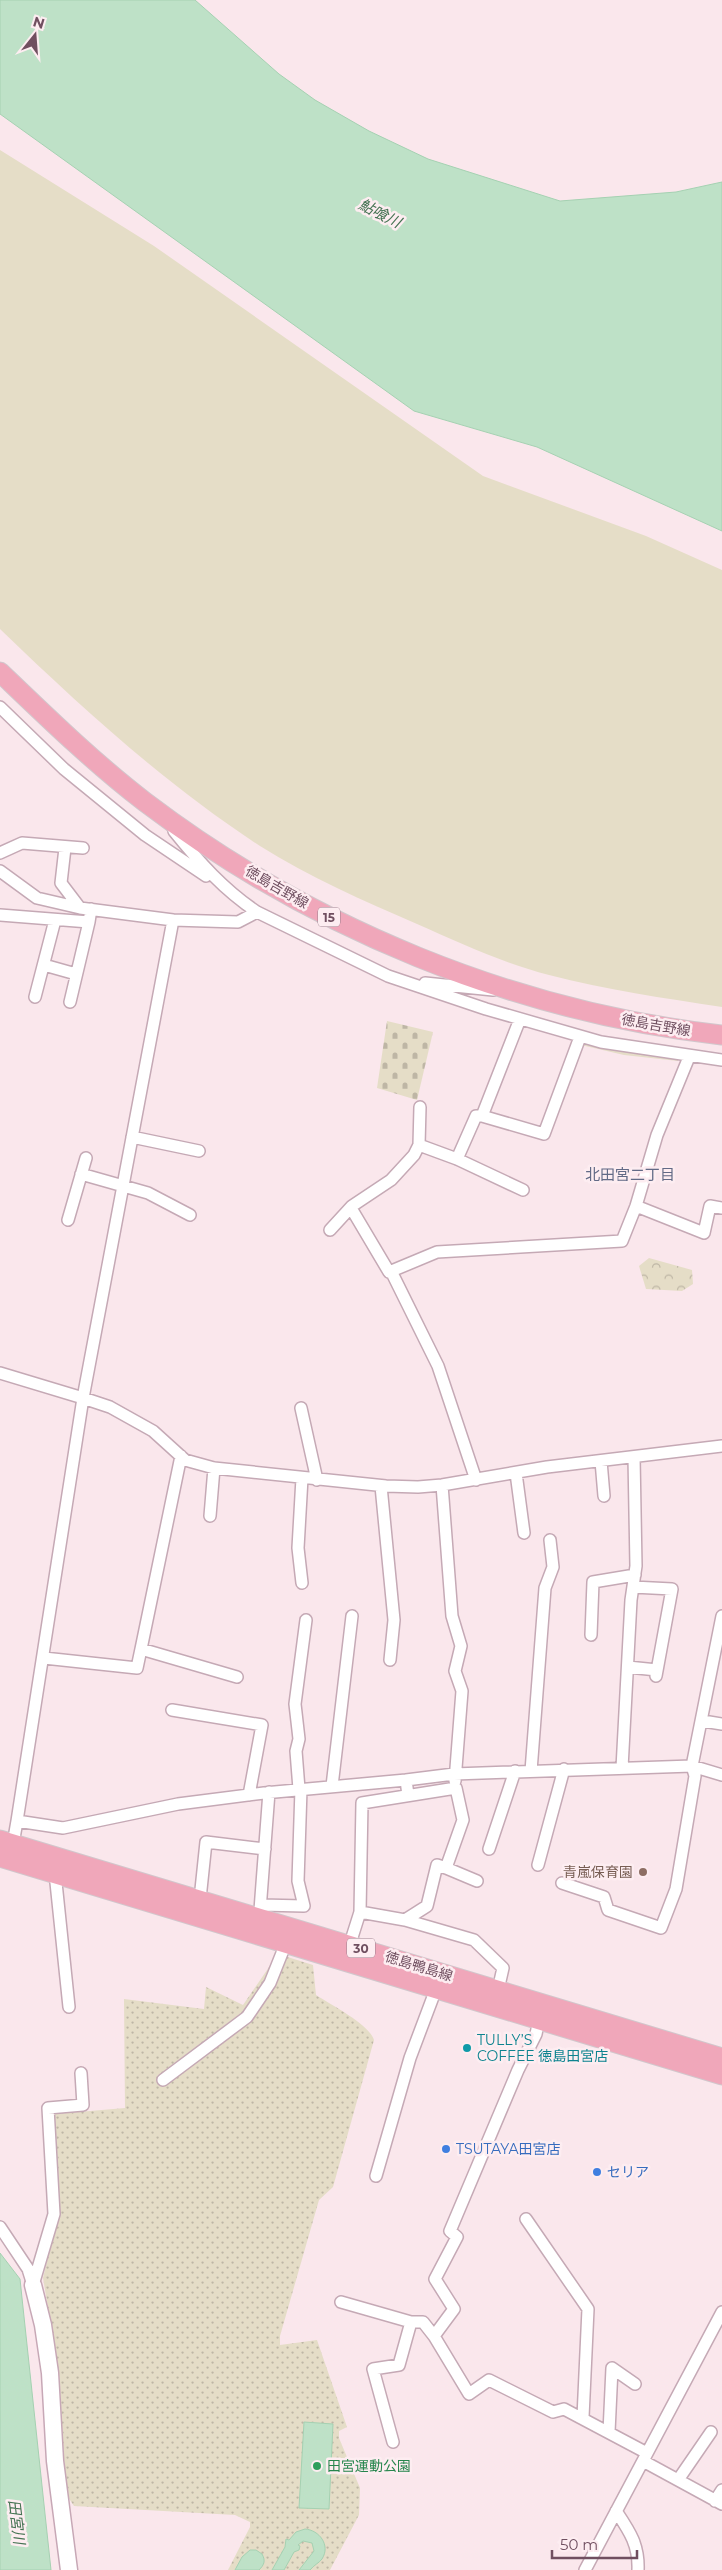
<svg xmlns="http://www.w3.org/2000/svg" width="722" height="2570" font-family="Montserrat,'Noto Sans JP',sans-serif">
	<defs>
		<pattern id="forest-crowns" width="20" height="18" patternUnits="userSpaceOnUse" patternTransform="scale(1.25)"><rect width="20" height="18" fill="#e5ddc7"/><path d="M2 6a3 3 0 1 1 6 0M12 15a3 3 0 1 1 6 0" fill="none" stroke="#beb6a5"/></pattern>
		<pattern id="cemetery-stones" width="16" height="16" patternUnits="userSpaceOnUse" patternTransform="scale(1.25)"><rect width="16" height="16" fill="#e5ddc7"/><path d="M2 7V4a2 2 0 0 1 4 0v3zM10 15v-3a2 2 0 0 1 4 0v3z" fill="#beb6a5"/></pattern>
		<pattern id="park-dots" width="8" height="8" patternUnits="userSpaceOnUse" patternTransform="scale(1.25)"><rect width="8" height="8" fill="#e5ddc7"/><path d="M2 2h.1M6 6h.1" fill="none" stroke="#beb6a5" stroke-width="1.8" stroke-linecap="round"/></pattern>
	</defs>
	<rect width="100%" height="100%" fill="#fae7ec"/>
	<!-- grass -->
	<path fill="#e5ddc7" d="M 0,150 L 154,246 L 483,476 L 646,536 L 722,570 L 722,1007 C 664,998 606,990 549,975 C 503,963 460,943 417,924 C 364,901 309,877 260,846 C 165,784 82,708 0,629 Z
		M 583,1040 L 678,1057 L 678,1061 L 624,1055 L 581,1045 Z"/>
	<!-- forest -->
	<path fill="url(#forest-crowns)" d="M 649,1258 L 692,1270 L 693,1284 L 682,1291 L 646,1289 L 639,1266 Z"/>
	<!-- cemetery -->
	<path fill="url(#cemetery-stones)" d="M 387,1021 L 433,1032 L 417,1100 L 377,1088 Z"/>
	<!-- park -->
	<path fill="url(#park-dots)" d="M 278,1954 L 313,1965 L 316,1995 C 331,2005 369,2024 374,2040 L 333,2187 L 319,2200 L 280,2336 L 280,2345 L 317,2340 L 347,2427 L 339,2431 L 339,2438 L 360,2488 L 359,2515 L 330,2570 L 228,2570 L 250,2527 L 250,2522 L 235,2515 L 74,2506 L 66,2494 L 59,2373 L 43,2278 L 60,2207 L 55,2114 L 125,2108 L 124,1999 L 204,2009 L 206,1987 L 243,2005 Z"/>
	<!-- water -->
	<path fill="#bee1c7" stroke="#a5d1b2" d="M 0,0 L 195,0 L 279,74 L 315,100 L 369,131 L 428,159 L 560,201 L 676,192 L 722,182 L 722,531 L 537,447 L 414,411 L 0,114 Z
		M 0,2253 L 20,2279 L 51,2570 L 0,2570 Z
		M 304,2422 L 333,2424 L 329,2509 L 299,2508 Z
		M 305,2529 C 319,2530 331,2545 322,2559 C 319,2563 314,2565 310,2570 L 299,2570 L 314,2551 L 312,2543 L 303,2541 L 298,2545 L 300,2546 L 299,2550 L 294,2552 L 284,2570 L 272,2570 L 285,2547 L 286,2539 L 289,2540 L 296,2532 Z
		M 250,2550 L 256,2550 L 262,2554 C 266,2561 264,2565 259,2570 L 235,2570 L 242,2557 Z"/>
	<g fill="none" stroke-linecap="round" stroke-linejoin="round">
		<!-- street casing -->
		<g stroke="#c5a9b5" stroke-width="14">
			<path id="street" d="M 0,707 L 64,769 L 145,835 L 206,876
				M 173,826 L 174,831 C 199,862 224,890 257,912 L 388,976 L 486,1009 L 601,1042 L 722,1060
				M 65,848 L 61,883 L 80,908
				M 0,853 L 22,843 L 83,848
				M 0,871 L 37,898 L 80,908 L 173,920
				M 0,915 L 89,922 L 91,909
				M 44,965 L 76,974
				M 425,983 L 493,990
				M 35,997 L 55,920
				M 70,1002 L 89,922
				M 520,1019 L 482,1116 L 544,1134 L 580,1037
				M 132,1137 L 199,1151
				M 419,1145 L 457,1159 L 523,1190
				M 457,1159 L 476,1116 L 482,1116
				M 81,1174 L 148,1193 L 190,1215
				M 636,1206 L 704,1233 L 710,1206 L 722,1208
				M 351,1208 L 389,1272 L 437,1252 L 622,1241 L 636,1206 L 657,1135 L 689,1057
				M 68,1220 L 86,1158
				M 330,1230 L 352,1206 L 391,1180 L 414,1155 L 419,1145 L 420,1107
				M 391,1271 L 438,1366 L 476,1480
				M 0,1373 L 83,1398 L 173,920 L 238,922 L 257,912
				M 301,1408 L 317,1480
				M 181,1456 L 141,1649 L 237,1677
				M 601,1461 L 604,1496
				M 516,1473 L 524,1533
				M 302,1478 L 298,1548 L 302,1583
				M 442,1485 L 452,1616 L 461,1646 L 455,1671 L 462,1691 L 455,1781
				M 381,1486 L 394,1620 L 390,1660
				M 210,1516 L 214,1468
				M 633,1587 L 672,1589 L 656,1676
				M 591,1635 L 593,1582 L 635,1575
				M 44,1658 L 137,1668 L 141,1649
				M 628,1667 L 657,1670
				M 172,1710 L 262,1725 L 249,1795
				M 703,1721 L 722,1724
				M 622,1768 L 631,1600 L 636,1566 L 634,1457
				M 531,1771 L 545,1588 L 553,1567 L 550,1540
				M 332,1786 L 352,1616
				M 299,1789 L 296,1751 L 299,1739 L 295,1704 L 306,1620
				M 408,1795 L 406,1780 L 454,1774 L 692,1766 L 722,1616
				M 17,1821 L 83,1398 L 110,1407 L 153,1431 L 185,1460 L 214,1468 L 386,1486 L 418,1487 L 442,1485 L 547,1467 L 722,1446
				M 13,1844 L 17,1821 L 63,1828 L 178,1804 L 264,1793 L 406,1780
				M 489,1849 L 515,1771
				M 538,1865 L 564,1769
				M 446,1868 L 477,1881
				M 55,1873 L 69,2007
				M 562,1883 L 604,1897 L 608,1910 L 661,1928 L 676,1889 L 695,1776 L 692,1766 L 722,1775
				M 200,1899 L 206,1842 L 265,1849
				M 261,1905 L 304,1906 L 298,1881 L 301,1789
				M 260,1910 L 269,1792
				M 360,1912 L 362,1803 L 456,1788 L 463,1820 L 446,1868 L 437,1865 L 427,1906 L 405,1920
				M 348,1950 L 360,1912 L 405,1920 L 474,1940 L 503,1968 L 498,1990
				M 539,2020 L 536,2034 L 518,2070 L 450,2231 L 457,2237 L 435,2279 L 454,2309 L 434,2336 L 469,2394 L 489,2380 L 553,2412 L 564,2409 L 647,2453
				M 163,2080 L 247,2017 L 270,1983 L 286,1943
				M 376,2176 L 410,2058 L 436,1989
				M 526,2219 L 588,2309 L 583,2417
				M 0,2227 L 28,2269 L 33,2285
				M 33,2285 L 54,2214 L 48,2108 L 83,2105 L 81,2073
				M 341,2302 L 411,2322
				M 609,2432 L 612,2368 L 635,2384
				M 393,2442 L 373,2369 L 399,2365 L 411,2322 L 423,2322 L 434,2336
				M 643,2461 L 722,2504
				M 678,2480 L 711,2432
				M 715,2501 L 722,2490
				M 616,2511 C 630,2532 639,2545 638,2570
				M 585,2570 L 722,2312"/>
		</g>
		<!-- secondary casing -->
		<g stroke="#c7a8b6" stroke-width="19">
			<path id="secondary" d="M 33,2285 L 43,2325 L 50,2373 L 55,2461 L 69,2570"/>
		</g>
		<!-- primary casing -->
		<g stroke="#d1c7cc" stroke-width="21">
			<path id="primary" d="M 0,672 C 47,717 93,762 145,802 C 311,928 515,1012 722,1035
				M 0,1840 L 722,2058
				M 0,1857 L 722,2075"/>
		</g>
		<!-- street -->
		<use href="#street" stroke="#fff" stroke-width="11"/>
		<!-- secondary -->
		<use href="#secondary" stroke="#fff" stroke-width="16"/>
		<!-- primary -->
		<use href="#primary" stroke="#f0a7ba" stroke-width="19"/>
	</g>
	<!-- markers -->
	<circle fill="#8d6e63" stroke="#fdedf1" stroke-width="2" cx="643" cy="1872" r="5"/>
	<circle fill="#0f9aa8" stroke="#fdedf1" stroke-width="2" cx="467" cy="2048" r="5"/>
	<g fill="#3f7fe0" stroke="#fdedf1" stroke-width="2">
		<circle cx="446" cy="2149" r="5"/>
		<circle cx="597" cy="2172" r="5"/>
	</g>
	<circle fill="#2e9e5b" stroke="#fdedf1" stroke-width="2" cx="317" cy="2466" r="5"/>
	<g text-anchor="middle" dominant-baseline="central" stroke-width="5" stroke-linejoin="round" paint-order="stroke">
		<!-- shield labels -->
		<g fill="#fdedf1" stroke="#9a7e8c" stroke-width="1">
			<rect x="318" y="907.5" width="22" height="19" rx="4"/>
			<rect x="347" y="1938.5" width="28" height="19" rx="4"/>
		</g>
		<g font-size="12" font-weight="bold" fill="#704f60">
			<text x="329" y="917">15</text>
			<text x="361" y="1948">30</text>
		</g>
		<!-- street labels -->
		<g font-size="14" fill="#704f60" stroke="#fdedf1">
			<text transform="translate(277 887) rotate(30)">徳島吉野線</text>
			<text transform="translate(656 1025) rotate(10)">徳島吉野線</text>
			<text transform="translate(419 1966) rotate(17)">徳島鴨島線</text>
		</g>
		<!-- education labels -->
		<g font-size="14" fill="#785e54" stroke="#fdedf1" text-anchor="end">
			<text x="633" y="1872">青嵐保育園</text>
		</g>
		<!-- culture labels -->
		<g font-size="14" fill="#0d838f" stroke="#fdedf1" text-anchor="start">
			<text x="477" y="2040">TULLY’S<tspan x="477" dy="16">COFFEE 徳島田宮店</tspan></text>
		</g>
		<!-- shop labels -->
		<g font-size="14" fill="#366cbe" stroke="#fdedf1" text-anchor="start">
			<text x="456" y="2149">TSUTAYA田宮店</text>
			<text x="607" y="2172">セリア</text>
		</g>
		<!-- leisure labels -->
		<g font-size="14" fill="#27864d" stroke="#fdedf1" text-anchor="start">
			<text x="327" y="2466">田宮運動公園</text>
		</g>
		<!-- water labels -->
		<g font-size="15" font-style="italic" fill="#447352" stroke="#fdedf1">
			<text transform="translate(380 213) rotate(27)">鮎喰川</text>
			<text transform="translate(17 2522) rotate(83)">田宮川</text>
		</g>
		<!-- neighbourhood labels -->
		<g font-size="15" fill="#626a86" stroke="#fdedf1">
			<text x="630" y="1174">北田宮二丁目</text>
		</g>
	</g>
	<!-- north arrow -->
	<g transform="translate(35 35) rotate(17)" stroke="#fdedf1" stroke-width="4" paint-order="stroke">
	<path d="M0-4L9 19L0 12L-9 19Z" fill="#704f60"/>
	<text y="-8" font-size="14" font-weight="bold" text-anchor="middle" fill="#704f60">N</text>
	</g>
	<!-- scale -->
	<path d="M552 2550v8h85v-8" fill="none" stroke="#704f60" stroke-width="2.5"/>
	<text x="560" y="2550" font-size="15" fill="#704f60" stroke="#fdedf1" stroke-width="4" paint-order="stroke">50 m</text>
</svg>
